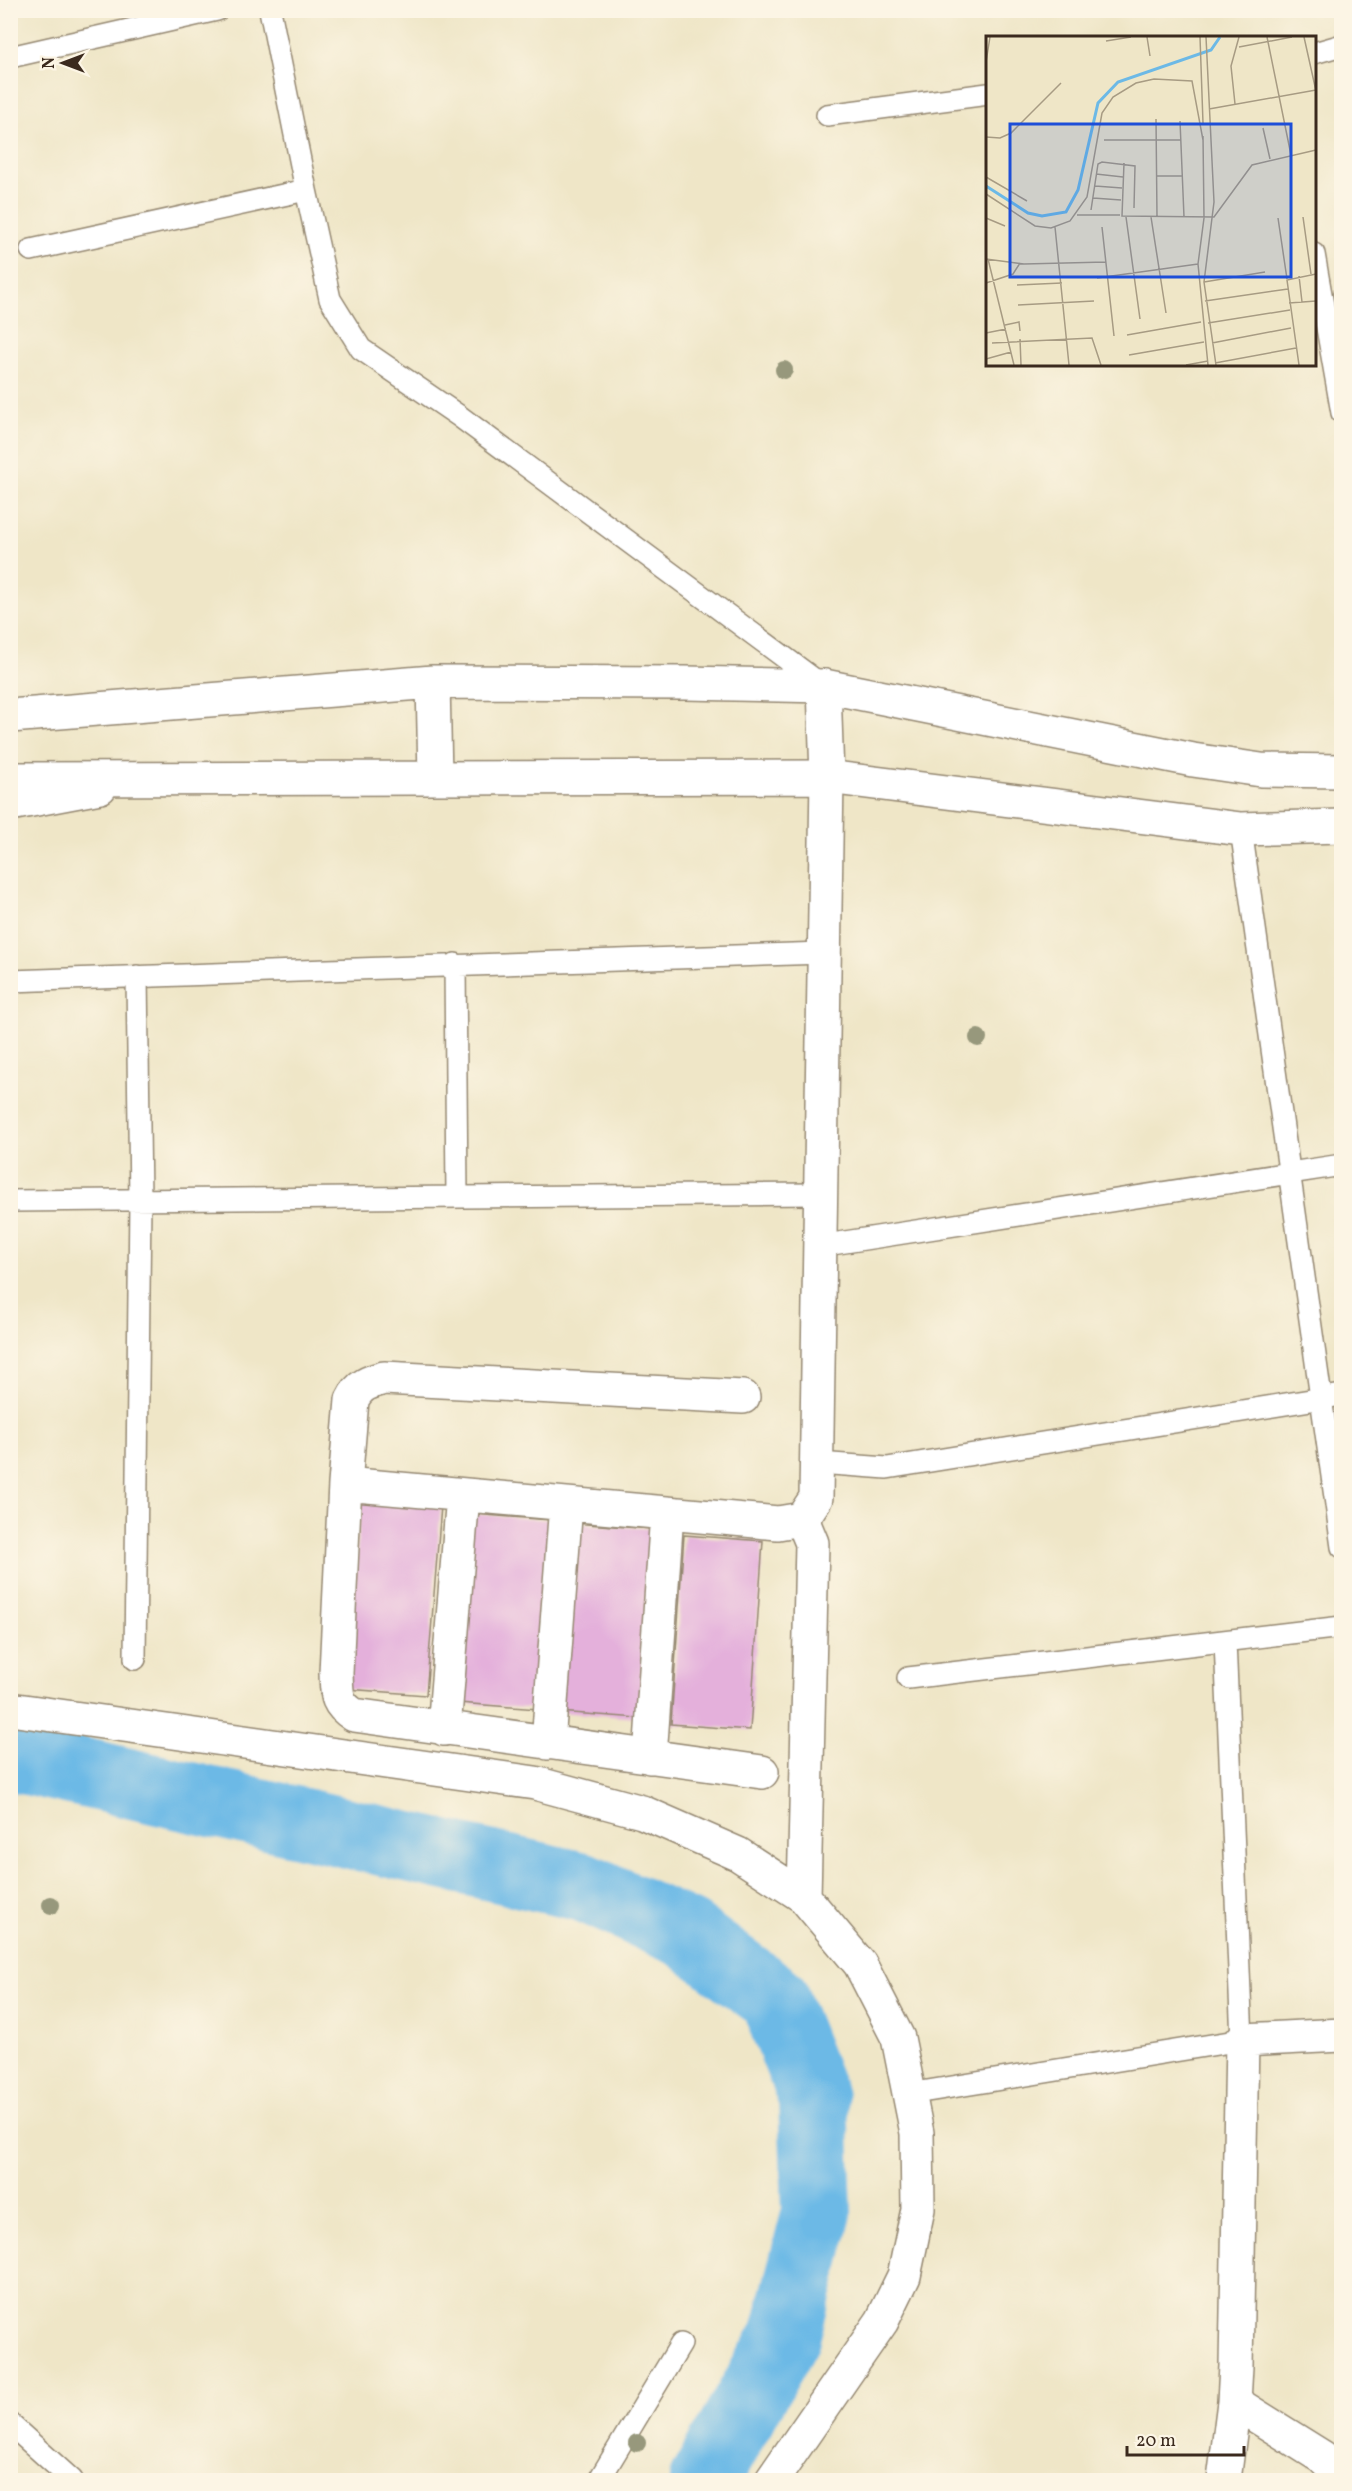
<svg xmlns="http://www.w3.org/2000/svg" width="1352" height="2491" font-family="Vollkorn,serif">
	<rect width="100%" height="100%" fill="#fcf5e5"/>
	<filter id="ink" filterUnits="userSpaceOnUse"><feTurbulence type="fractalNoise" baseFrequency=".0167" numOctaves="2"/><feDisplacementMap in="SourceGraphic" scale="12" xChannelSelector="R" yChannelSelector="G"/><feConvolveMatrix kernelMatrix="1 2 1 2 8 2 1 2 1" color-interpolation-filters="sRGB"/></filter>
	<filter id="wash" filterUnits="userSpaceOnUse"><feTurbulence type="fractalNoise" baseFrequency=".008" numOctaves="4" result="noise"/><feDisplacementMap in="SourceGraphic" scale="24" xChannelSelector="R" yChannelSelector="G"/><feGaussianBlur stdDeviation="1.35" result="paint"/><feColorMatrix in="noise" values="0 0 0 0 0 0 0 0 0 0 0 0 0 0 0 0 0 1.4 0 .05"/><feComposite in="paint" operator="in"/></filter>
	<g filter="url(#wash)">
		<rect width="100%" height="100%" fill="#efe6c7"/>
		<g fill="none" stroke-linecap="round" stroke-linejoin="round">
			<!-- river -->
			<path stroke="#6cb9e6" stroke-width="70" d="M 10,1756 L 584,1887 L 687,1934 L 774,1998 L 813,2098 L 817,2212 L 785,2337 L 704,2480"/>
		</g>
		<g id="blocks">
			<!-- building -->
			<path fill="#e4b0db" d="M 361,1499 L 441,1506 L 426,1695 L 347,1689 Z
				M 472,1514 L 551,1520 L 538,1709 L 459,1703 Z
				M 573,1523 L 652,1529 L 638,1718 L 559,1712 Z
				M 684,1535 L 763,1541 L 750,1730 L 671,1724 Z"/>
		</g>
	</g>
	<g filter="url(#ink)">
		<use href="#blocks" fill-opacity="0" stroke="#958872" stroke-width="1.5"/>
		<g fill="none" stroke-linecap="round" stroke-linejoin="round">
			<!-- service casing -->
			<g stroke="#958872" stroke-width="24">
				<path id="service" d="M 270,10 L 306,190 L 330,299 L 361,349 L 459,416 L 823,686
					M 1314,53 L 1342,45
					M 10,57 L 217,10
					M 827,115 L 988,94
					M 31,250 L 306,190
					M 1314,254 L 1342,413
					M 1241,829 L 1342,1547
					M 455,964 L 457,1197
					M 10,981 L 823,953
					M 10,1201 L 819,1194
					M 819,1246 L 1342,1165
					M 818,1463 L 887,1468 L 1342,1395
					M 135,1659 L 140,1200 L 137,976
					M 908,1678 L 1342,1627
					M 909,2094 L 1242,2040 L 1225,1641
					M 10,2424 L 72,2480
					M 599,2480 L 681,2344"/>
			</g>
			<!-- minor casing -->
			<g stroke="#958872" stroke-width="36">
				<path id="minor" d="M 10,804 L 100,787
					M 743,1397 L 384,1378 C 369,1382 359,1385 352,1400 L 345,1484 L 336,1673 C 337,1694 335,1703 354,1715 L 762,1772
					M 345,1484 L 778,1523 L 802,1519 L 816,1498 L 827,777 L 824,686
					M 802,1519 L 812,1543 L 804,1897
					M 10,1709 L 535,1783 L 642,1812 L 738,1854 L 804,1897 L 860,1964 L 898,2038 L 917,2133 L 918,2209 L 904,2276 L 882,2321 L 772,2480
					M 444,1729 L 463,1495
					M 548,1743 L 566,1504
					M 650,1757 L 667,1513
					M 1234,2402 L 1322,2457 L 1330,2465 L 1337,2480
					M 1224,2480 L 1234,2402 L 1236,2366 L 1242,2040 L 1342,2035"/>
			</g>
			<!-- tertiary casing -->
			<g stroke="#958872" stroke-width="36">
				<path id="tertiary" d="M 433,682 L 435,777
					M 10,716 L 433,682 L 685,683 L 824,686 L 1193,760 L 1261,770 L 1342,771
					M 10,779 L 827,777 L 1241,829 L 1342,826"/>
			</g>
			<!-- service -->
			<use href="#service" stroke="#fff" stroke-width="21"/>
			<!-- minor -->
			<use href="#minor" stroke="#fff" stroke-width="33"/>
			<!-- tertiary -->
			<use href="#tertiary" stroke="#fff" stroke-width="33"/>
		</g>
		<!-- trees -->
		<g fill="#97987b">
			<circle cx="784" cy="370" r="9"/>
			<circle cx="978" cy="1038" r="9"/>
			<circle cx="51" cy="1905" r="9"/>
			<circle cx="637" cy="2443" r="9"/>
		</g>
	</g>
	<!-- overview -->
	<g transform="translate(986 36)">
		<rect width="330" height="330" fill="#efe6c7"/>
		<path fill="none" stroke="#6cb9e6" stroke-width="3" d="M 0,150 L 42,177 L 56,180 L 80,176 L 92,154 L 112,67 L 132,46 L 225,14 L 234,1"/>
		<path fill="none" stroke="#a79b83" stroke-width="1.5" d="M 161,1 L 164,20M 214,1 L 217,87M 220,1 L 228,166 L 218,246 L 230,329M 281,1 L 305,119M 318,1 L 330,55M 120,5 L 145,1M 253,11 L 306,1M 0,26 L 4,1M 249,68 L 245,30 L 253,1M 223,73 L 330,54M 170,83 L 171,181M 194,85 L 198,181M 277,92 L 284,123M 217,100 L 218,182 L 212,228 L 222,329M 0,101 L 14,102 L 25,97 L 75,47M 118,104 L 195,104M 138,127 L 136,180 L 228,181 L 266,129 L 330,114M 110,138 L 137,141M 170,140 L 196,140M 0,141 L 41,165M 109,150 L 136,152M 0,158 L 49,190 L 65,192 L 84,185 L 101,161 L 116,77 L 127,61 L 150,47 L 168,43 L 206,45 L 217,104M 107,162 L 135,164M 105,174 L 112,128 L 116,126 L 149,130 L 148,172M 91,179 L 134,179M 140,181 L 154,283M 165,181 L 180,277M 317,181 L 325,238M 0,182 L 19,190M 292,182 L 301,243M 69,191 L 83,329M 116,191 L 128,300M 0,223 L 38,228 L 120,226M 2,223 L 28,329M 313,240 L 316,266M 111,242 L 212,228M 218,246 L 279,236M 0,247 L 27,238 L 34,227M 31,249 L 76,247M 219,265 L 302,253M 303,267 L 330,265M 32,269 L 108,265M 222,287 L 304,274M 19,289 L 33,286 L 34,295M 0,297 L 20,293M 141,299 L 215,286M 34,303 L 35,329M 6,307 L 106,302 L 115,329M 226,307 L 305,292M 143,319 L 218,306M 0,323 L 25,316M 229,327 L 310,312M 200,329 L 222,325M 313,329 L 301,244 L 330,238"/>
		<path fill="#1d4ed8" fill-opacity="0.15" stroke="#1d4ed8" stroke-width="3" d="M 24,88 L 305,88 L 305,241 L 24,241 Z"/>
		<rect width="330" height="330" fill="none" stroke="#3b2a1e" stroke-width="3"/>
	</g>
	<!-- margin -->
	<rect width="1352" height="2491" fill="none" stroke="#fcf5e5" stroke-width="36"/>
	<!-- north arrow -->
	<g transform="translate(63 63) rotate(270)" stroke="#fcf5e5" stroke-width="4.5" paint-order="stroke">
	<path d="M0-4.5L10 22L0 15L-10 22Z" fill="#3b2a1e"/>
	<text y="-9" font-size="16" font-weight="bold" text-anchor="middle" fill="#3b2a1e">N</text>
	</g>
	<!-- scale -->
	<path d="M1127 2446v9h117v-9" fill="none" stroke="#3b2a1e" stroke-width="3"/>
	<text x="1136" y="2446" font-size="18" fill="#3b2a1e" stroke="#fcf5e5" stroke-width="4.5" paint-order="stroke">20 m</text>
</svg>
